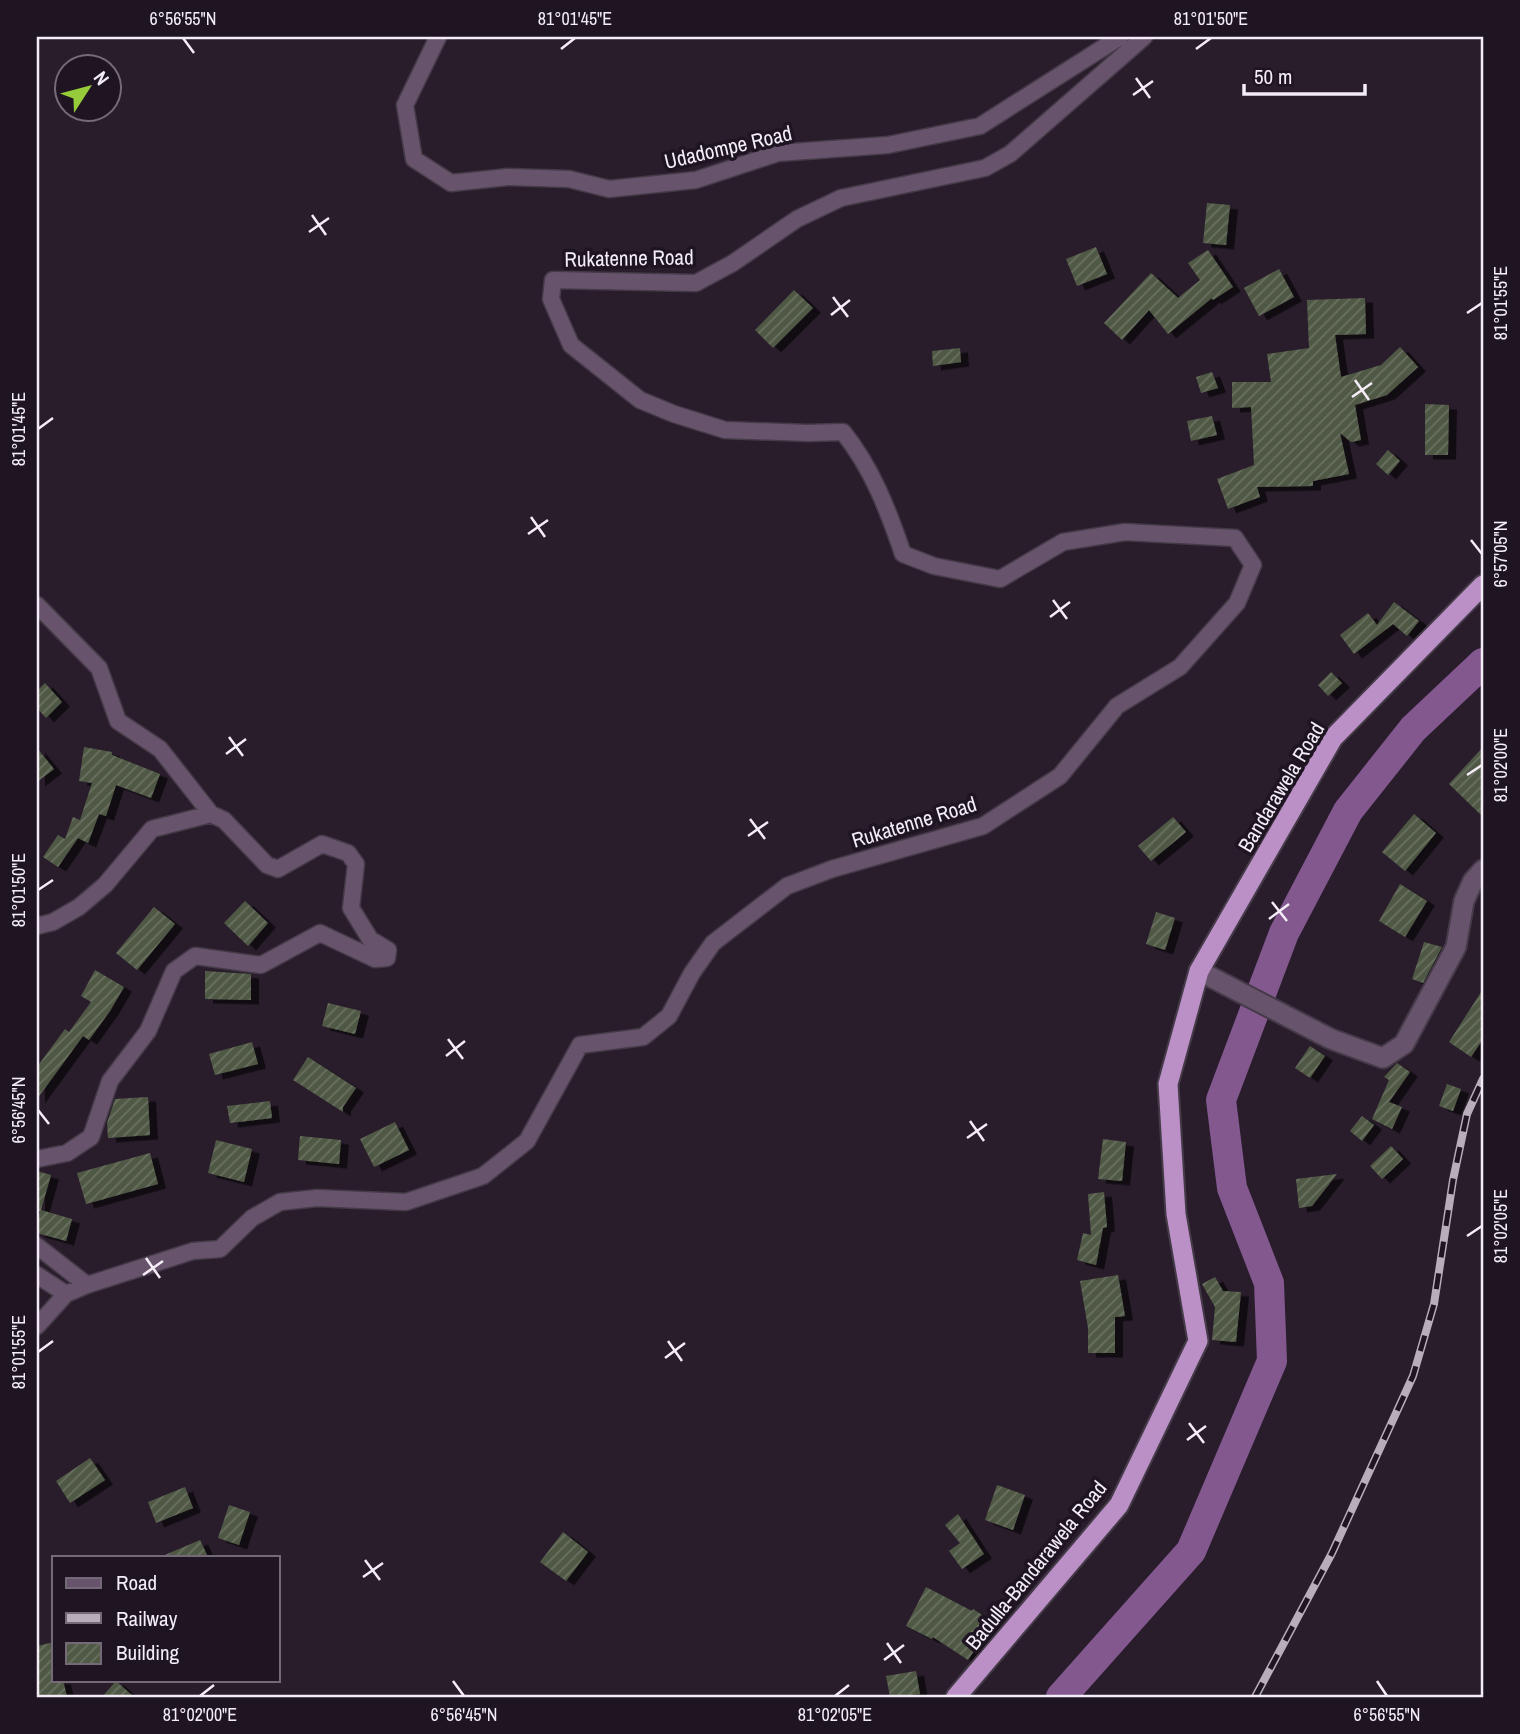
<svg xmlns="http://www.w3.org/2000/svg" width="1520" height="1734" font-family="'Archivo Narrow',sans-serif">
	<defs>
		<pattern id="building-hatch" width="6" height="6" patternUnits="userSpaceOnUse" patternTransform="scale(1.75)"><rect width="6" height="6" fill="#505945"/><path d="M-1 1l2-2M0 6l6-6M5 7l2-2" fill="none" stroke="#6a7161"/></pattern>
		<filter id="shadow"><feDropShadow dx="8" dy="4.5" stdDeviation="0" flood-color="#0009"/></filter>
	</defs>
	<rect width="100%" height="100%" fill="#291d2c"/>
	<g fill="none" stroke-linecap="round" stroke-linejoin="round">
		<!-- river -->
		<path stroke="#82588f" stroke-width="30" d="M 1061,1697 L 1191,1551 L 1272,1361 L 1269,1283 L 1232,1188 L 1221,1100 L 1284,933 L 1348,811 L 1413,729 L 1483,663"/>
	</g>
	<!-- building -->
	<path fill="url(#building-hatch)" filter="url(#shadow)" d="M 1207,203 L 1230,205 L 1226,245 L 1203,243 Z
		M 1096,247 L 1107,274 L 1077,286 L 1066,259 Z
		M 1208,250 L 1233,287 L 1213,300 L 1212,298 L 1168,334 L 1149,310 L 1122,340 L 1104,323 L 1151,273 L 1178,298 L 1200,280 L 1188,263 Z
		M 1279,269 L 1294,297 L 1259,316 L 1244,288 Z
		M 794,290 L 813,308 L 773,348 L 755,330 Z
		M 1365,298 L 1366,334 L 1335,335 L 1341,377 L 1381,365 L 1400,347 L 1418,367 L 1387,395 L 1355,405 L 1361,440 L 1351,442 L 1340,433 L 1349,474 L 1313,481 L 1313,486 L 1257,487 L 1260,497 L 1228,509 L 1217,479 L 1254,465 L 1251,407 L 1232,408 L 1232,382 L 1271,382 L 1267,354 L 1309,348 L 1307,300 Z
		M 960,348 L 961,362 L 933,366 L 932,351 Z
		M 1212,372 L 1218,388 L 1201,393 L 1196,377 Z
		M 1425,404 L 1449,405 L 1448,455 L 1425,455 Z
		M 1212,416 L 1217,435 L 1191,441 L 1187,421 Z
		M 1388,450 L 1400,461 L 1388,475 L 1376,464 Z
		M 1394,602 L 1419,621 L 1407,636 L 1393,624 L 1354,654 L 1340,635 L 1368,613 L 1377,625 Z
		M 1331,672 L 1342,683 L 1328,696 L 1318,685 Z
		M 45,683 L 62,702 L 46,718 L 37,708 L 37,691 Z
		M 84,747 L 112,752 L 112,755 L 160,774 L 151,798 L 116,785 L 106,816 L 99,814 L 88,843 L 78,838 L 58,867 L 43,857 L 58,835 L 65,839 L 73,817 L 80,820 L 92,783 L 79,781 Z
		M 1483,747 L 1483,817 L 1449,784 Z
		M 37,748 L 54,769 L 37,782 Z
		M 1414,814 L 1436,833 L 1405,871 L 1382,852 Z
		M 1173,817 L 1186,832 L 1151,861 L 1138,846 Z
		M 1400,884 L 1427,901 L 1405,937 L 1379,921 Z
		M 245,901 L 268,923 L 248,946 L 224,923 Z
		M 154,907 L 175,924 L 137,970 L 116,953 Z
		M 1156,912 L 1175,918 L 1165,950 L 1146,944 Z
		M 1424,942 L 1442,947 L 1423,983 L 1412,979 Z
		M 95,970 L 124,987 L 110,1011 L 89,1040 L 83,1036 L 37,1099 L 37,1067 L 65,1029 L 69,1032 L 91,1002 L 81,996 Z
		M 205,971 L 251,974 L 251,1000 L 205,999 Z
		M 1483,989 L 1483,1039 L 1471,1057 L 1449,1042 Z
		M 328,1003 L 361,1011 L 355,1034 L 322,1026 Z
		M 252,1042 L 258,1064 L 215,1075 L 209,1054 Z
		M 1310,1046 L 1325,1056 L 1310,1078 L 1295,1068 Z
		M 308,1057 L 356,1088 L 343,1107 L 343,1112 L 293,1080 Z
		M 1397,1063 L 1410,1072 L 1389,1102 L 1402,1107 L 1392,1129 L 1372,1119 L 1389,1080 L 1384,1077 Z
		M 1447,1084 L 1461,1089 L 1453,1111 L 1439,1106 Z
		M 148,1097 L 150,1135 L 108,1138 L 107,1123 L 115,1099 Z
		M 270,1101 L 272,1118 L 230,1123 L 227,1106 Z
		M 1362,1116 L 1374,1125 L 1362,1141 L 1350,1131 Z
		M 395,1122 L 409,1150 L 374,1167 L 360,1139 Z
		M 300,1136 L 341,1140 L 339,1164 L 298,1160 Z
		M 1103,1139 L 1126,1142 L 1122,1181 L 1098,1179 Z
		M 216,1140 L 252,1149 L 244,1182 L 208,1173 Z
		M 1391,1146 L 1403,1159 L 1382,1179 L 1370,1166 Z
		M 150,1153 L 158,1184 L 86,1204 L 77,1173 Z
		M 37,1171 L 51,1175 L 41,1210 L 72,1219 L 66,1241 L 37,1233 L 40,1211 L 37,1211 Z
		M 1337,1174 L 1312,1206 L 1299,1208 L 1296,1179 Z
		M 1104,1192 L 1107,1227 L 1103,1228 L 1096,1265 L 1077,1260 L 1083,1233 L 1091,1235 L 1088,1194 Z
		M 1118,1275 L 1125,1316 L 1115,1317 L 1115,1353 L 1088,1353 L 1088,1328 L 1080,1281 Z
		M 1215,1277 L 1223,1291 L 1241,1292 L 1236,1342 L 1212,1340 L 1215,1307 L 1202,1284 Z
		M 90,1458 L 105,1480 L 70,1503 L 56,1481 Z
		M 997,1485 L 1025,1495 L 1013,1530 L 985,1520 Z
		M 185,1487 L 193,1508 L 156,1523 L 148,1502 Z
		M 229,1505 L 250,1512 L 239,1545 L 218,1538 Z
		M 958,1514 L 984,1554 L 962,1569 L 949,1551 L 960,1543 L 945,1525 Z
		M 563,1532 L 588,1552 L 566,1581 L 540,1562 Z
		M 200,1540 L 208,1557 L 160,1557 Z
		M 926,1587 L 972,1611 L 973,1609 L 993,1622 L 968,1660 L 933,1637 L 932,1639 L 906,1626 Z
		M 54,1642 L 54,1680 L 63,1680 L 67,1697 L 37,1697 L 37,1646 Z
		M 916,1671 L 920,1694 L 890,1697 L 886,1676 Z
		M 116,1681 L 134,1697 L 102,1697 Z"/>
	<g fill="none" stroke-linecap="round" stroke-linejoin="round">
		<!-- minor casing -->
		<g stroke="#453a48" stroke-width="19">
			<path id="minor" d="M 438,37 L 405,105 L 414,159 L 451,183 L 508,177 L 569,179 L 609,189 L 696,180 L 778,153 L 888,145 L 980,126 L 1120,37
				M 37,605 L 99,668 L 118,721 L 160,749 L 211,814
				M 37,926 L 53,922 L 79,907 L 105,885 L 152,829 L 211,814 L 224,820 L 267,865 L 278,869 L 322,844 L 348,853 L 356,864 L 351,908 L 370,939 L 388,950 L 387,958 L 375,959 L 320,933 L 261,965 L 195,956 L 174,971 L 148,1031 L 110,1081 L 91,1137 L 67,1153 L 37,1159
				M 37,1246 L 87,1285
				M 37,1275 L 66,1294
				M 37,1326 L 66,1294 L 87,1285 L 193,1251 L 220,1249 L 252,1218 L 280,1202 L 317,1198 L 406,1202 L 483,1176 L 527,1141 L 580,1045 L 643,1037 L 669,1016 L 692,973 L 713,943 L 787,886 L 832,869 L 983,826 L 1060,776 L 1117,706 L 1180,667 L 1237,603 L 1253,565 L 1235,538 L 1125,532 L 1063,542 L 1000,579 L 934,566 L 903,554 C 888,510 872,468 843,432 L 808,433 L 725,430 L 674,414 L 640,400 L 571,345 L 551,299 L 553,280 L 696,283 L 733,263 L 797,219 L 841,198 L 985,168 L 1010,154 L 1144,37"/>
		</g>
		<!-- tertiary casing -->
		<g stroke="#453a48" stroke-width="23">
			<path id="tertiary" d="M 1199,971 L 1331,1039 L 1383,1058 L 1404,1044 L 1456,947 L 1464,901 L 1473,881 L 1483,870"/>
		</g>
		<!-- trunk casing -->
		<g stroke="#453a48" stroke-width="23">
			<path id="trunk" d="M 956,1697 L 1119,1505 L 1198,1341 L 1176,1214 L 1168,1084 L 1199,971 L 1333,738 L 1483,585"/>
		</g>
		<!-- minor -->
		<use href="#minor" stroke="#67546c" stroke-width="16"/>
		<!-- tertiary -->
		<use href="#tertiary" stroke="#67546c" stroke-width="19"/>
		<!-- trunk -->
		<use href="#trunk" stroke="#ba90c6" stroke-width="19"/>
		<!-- rail casing -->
		<g stroke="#b7aeba" stroke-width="8">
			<path id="rail" d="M 1255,1697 L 1332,1553 L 1413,1376 L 1434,1304 L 1453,1180 L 1467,1114 L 1483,1079"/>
		</g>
		<!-- rail -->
		<use href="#rail" stroke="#1f1422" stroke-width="5" stroke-dasharray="16" stroke-linecap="butt"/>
	</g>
	<!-- ticks -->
	<path fill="none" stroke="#f4ecf7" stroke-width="2.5" d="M 183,38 L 194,53M 561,49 L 575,38M 1196,49 L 1211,38M 1136,78 L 1150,98M 1133,95 L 1153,81M 312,215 L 326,235M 309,232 L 329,218M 833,297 L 848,317M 1467,313 L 1482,303M 831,315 L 850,300M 1355,380 L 1369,400M 1352,397 L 1372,383M 38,429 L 53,418M 531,517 L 545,537M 528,534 L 548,520M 1471,540 L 1482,554M 1053,600 L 1067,619M 1050,617 L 1070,602M 229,737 L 243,756M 226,754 L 246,739M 1467,775 L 1482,765M 750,819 L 765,839M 748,836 L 768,822M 38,890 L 53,880M 1272,902 L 1287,921M 1269,919 L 1289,904M 448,1039 L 463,1059M 446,1056 L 465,1041M 38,1110 L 49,1124M 970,1121 L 984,1141M 967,1138 L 987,1124M 1467,1236 L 1482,1226M 146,1258 L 160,1278M 143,1275 L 163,1261M 668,1341 L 682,1361M 38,1352 L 53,1341M 665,1358 L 685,1343M 1189,1423 L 1204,1443M 1187,1440 L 1206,1426M 365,1560 L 380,1580M 363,1577 L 383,1563M 887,1643 L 901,1663M 884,1660 L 904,1645M 453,1681 L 464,1696M 1377,1681 L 1387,1696M 200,1696 L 214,1685M 835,1696 L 849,1685"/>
	<g text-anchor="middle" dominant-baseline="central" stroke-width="7" stroke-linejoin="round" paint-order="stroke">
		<!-- street labels -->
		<g font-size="21" fill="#f4ecf7" stroke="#1f1422">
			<text transform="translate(728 147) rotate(-13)">Udadompe Road</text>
			<text transform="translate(629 258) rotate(-1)">Rukatenne Road</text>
			<text transform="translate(1281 787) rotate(-59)">Bandarawela Road</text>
			<text transform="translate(914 822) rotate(-17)">Rukatenne Road</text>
			<text transform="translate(1036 1565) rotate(-51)">Badulla-Bandarawela Road</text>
		</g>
	</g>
	<!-- border -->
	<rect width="1520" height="1734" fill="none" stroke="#1f1422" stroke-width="77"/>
	<!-- legend -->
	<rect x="52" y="1556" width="228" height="126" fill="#1f1422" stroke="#746a77" stroke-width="2"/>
	<rect x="66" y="1578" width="35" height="10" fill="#67546c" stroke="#746a77" stroke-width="2"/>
	<text x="116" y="1590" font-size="21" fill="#f4ecf7">Road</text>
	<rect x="66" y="1613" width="35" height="10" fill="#b7aeba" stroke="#746a77" stroke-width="2"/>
	<text x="116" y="1626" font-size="21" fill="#f4ecf7">Railway</text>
	<rect x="66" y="1643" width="35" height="21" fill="url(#building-hatch)" stroke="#746a77" stroke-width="2"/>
	<text x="116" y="1660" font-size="21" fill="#f4ecf7">Building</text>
	<!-- north arrow -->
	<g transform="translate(88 88) rotate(54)"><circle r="33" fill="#1f1422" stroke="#746a77" stroke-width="2"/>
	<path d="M0-5L12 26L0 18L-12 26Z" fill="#96cc39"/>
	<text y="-10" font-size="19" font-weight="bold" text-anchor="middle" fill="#f4ecf7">N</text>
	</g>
	<!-- scale -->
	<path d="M1244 84v10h121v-10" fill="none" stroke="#f4ecf7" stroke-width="3.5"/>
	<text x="1254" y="84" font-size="21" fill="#f4ecf7" stroke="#1f1422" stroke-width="5" paint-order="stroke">50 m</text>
	<rect x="38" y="38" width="1444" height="1658" fill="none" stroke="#f4ecf7" stroke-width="2.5"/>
	<g font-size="18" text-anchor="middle" fill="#f4ecf7">
		<text x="183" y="25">6°56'55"N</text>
		<text x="575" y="25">81°01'45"E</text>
		<text x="1211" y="25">81°01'50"E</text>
		<text transform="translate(1501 303) rotate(-90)" y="6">81°01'55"E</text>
		<text transform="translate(19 429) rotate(-90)" y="6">81°01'45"E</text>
		<text transform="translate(1501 554) rotate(-90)" y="6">6°57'05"N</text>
		<text transform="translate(1501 765) rotate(-90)" y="6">81°02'00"E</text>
		<text transform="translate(19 890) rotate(-90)" y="6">81°01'50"E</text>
		<text transform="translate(19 1110) rotate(-90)" y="6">6°56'45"N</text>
		<text transform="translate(1501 1226) rotate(-90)" y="6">81°02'05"E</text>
		<text transform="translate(19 1352) rotate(-90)" y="6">81°01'55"E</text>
		<text x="200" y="1721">81°02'00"E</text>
		<text x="464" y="1721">6°56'45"N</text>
		<text x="835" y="1721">81°02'05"E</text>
		<text x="1387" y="1721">6°56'55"N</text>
	</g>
</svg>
